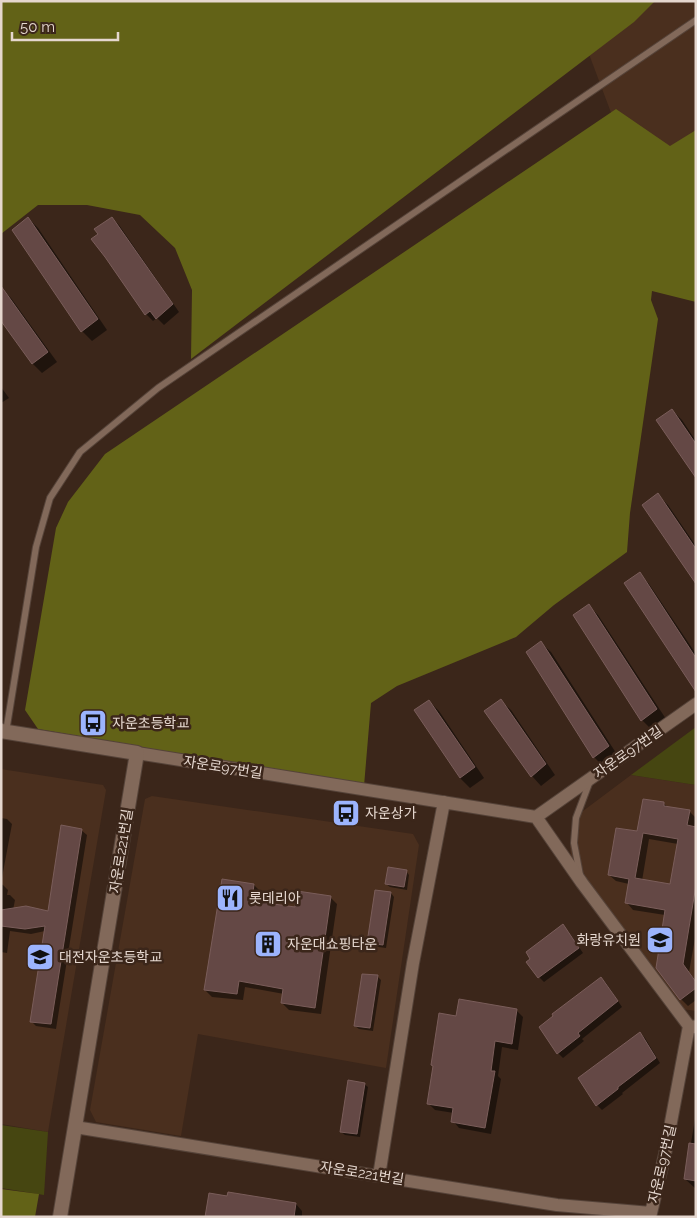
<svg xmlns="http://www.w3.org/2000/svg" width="697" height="1218" font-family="Raleway,'Noto Sans KR',sans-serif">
	<rect width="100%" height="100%" fill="#3b261a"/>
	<!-- built -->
	<path fill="#4a2f1e" d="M 569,1 L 696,1 L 696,172 L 636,179 Z
		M 1,769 L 103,785 L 106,790 L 48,1132 L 1,1124 Z
		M 631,775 L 696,785 L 696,1011 L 675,1008 L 572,862 L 570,847 L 573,835 L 578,819 L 583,811 Z
		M 152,796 L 413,834 L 419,845 L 386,1068 L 198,1034 L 181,1136 L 96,1122 L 90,1110 L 145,799 Z"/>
	<!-- green -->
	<path fill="#464611" d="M 696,727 L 696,785 L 631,775 Z
		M 1,1125 L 48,1132 L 44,1195 L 1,1188 Z"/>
	<!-- forest -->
	<path fill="#626217" d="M 1,1 L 655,1 L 634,22 L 191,359 L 192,290 L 175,248 L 140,215 L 87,205 L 38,205 L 1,234 Z
		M 616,109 L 670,146 L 696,130 L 696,302 L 652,291 L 651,300 L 658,319 L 630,513 L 627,552 L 554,605 L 516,637 L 397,686 L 371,703 L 364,786 L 38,729 L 25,710 L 56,528 L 68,502 L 105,454 Z
		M 1,1189 L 39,1194 L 35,1217 L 1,1217 Z"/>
	<!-- shadow -->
	<path fill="#0007" fill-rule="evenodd" d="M 28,218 L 38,228 L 107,330 L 92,341 L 82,331 Z
		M 112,218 L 119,225 L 179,312 L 164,325 L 157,318 L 153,321 L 146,314 L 99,234 Z
		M 1,288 L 11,298 L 57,362 L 42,373 L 32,363 Z
		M 1,387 L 9,398 L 1,403 Z
		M 672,410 L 682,420 L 696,441 L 696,476 Z
		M 658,495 L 668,505 L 696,546 L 696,582 Z
		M 640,574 L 649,584 L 696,654 L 696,688 Z
		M 588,605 L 598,615 L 666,719 L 652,730 L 642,720 Z
		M 541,643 L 551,652 L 618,756 L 604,767 L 594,757 Z
		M 429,701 L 439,711 L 484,778 L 470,788 L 460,778 L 416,711 Z
		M 501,701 L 511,710 L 555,775 L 541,786 L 532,776 Z
		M 663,803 L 669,808 L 689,811 L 696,818 L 694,828 L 696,828 L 696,933 L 689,972 L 696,981 L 696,1000 L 688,1006 L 681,999 L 657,968 L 665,915 L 633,910 L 627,903 L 629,884 L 616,881 L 609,875 L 638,833 ZM 649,839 L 678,844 L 671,885 L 642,881 Z
		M 1,818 L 7,819 L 12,824 L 1,883 Z
		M 81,830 L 87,835 L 56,1029 L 36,1026 L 31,1021 L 45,931 L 31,934 L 10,931 L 7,953 L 1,952 L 1,884 L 3,885 L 8,890 L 7,895 L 10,895 L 15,900 L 13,910 L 49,912 Z
		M 406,871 L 409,875 L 407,890 L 390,887 L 386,884 Z
		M 223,880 L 254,885 L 261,892 L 259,903 L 296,909 L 330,897 L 337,904 L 321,1014 L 289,1010 L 282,1003 L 284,994 L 245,987 L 243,1000 L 212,997 L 205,990 Z
		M 376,891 L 391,893 L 394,897 L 386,948 L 371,946 L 368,943 Z
		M 563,926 L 568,931 L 583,953 L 544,982 L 539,977 Z
		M 378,977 L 381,980 L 373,1031 L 359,1029 L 355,1026 Z
		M 601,978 L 606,983 L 622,1007 L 582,1039 L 584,1041 L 563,1058 L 558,1053 Z
		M 516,1010 L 523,1017 L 518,1050 L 502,1047 L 498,1076 L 501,1079 L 491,1134 L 459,1128 L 453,1121 L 454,1113 L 435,1110 L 428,1103 L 457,1017 Z
		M 640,1033 L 645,1038 L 660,1063 L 622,1093 L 623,1094 L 602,1110 L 597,1105 Z
		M 364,1084 L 368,1087 L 360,1137 L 345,1135 L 341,1132 Z
		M 696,1113 L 696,1189 L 685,1179 Z
		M 296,1204 L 302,1211 L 302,1217 L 207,1217 Z"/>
	<!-- building -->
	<path fill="#644845" stroke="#7a5d5a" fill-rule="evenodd" d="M 28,217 L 98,319 L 81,332 L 12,230 Z
		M 112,217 L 173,304 L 156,319 L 150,311 L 145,315 L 134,299 L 105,257 L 91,239 L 98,234 L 94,229 Z
		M 1,286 L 48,352 L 32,364 L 1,321 Z
		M 672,409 L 696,444 L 696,478 L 656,420 Z
		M 658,493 L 696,549 L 696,584 L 642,505 Z
		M 640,572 L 696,658 L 696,692 L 624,583 Z
		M 589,604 L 657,709 L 641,721 L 573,615 Z
		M 541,641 L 609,746 L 593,758 L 526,652 Z
		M 501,699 L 546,764 L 531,777 L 484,711 Z
		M 429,700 L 475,767 L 460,778 L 414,710 Z
		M 643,799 L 664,802 L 664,806 L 690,810 L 687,825 L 696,827 L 696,885 L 683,964 L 696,982 L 696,988 L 680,1000 L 656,968 L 665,910 L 625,903 L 629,879 L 608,875 L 616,828 L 637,831 ZM 643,833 L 678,839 L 670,884 L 635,878 Z
		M 61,825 L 82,829 L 51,1024 L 30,1022 L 45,926 L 25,929 L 1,926 L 1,910 L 26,906 L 48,911 Z
		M 388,867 L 407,870 L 404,887 L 385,884 Z
		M 222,879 L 254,884 L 252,901 L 295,907 L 297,891 L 331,896 L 315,1008 L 281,1003 L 283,989 L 239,981 L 237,994 L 204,990 Z
		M 375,890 L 391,892 L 383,945 L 367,943 Z
		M 563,924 L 579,948 L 538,978 L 526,962 L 530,959 L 526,952 Z
		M 362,974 L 378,975 L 370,1028 L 354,1026 Z
		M 601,977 L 618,1001 L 578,1033 L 580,1036 L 557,1054 L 539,1027 L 553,1016 L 552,1014 Z
		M 459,999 L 517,1009 L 512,1044 L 495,1041 L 491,1071 L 495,1071 L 485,1128 L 451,1122 L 453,1108 L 427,1104 L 433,1066 L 431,1065 L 439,1013 L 456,1016 Z
		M 640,1032 L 656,1058 L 618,1087 L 618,1089 L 596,1106 L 578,1078 Z
		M 348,1080 L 365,1083 L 357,1134 L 340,1132 Z
		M 689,1143 L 696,1144 L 696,1181 L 684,1179 Z
		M 228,1192 L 296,1203 L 294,1217 L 205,1217 L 209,1193 L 227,1196 Z"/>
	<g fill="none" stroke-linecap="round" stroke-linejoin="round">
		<!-- service casing -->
		<g stroke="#554339" stroke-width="8">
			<path id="service" d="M 6,732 L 36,547 L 50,498 L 80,452 L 158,388 L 696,20
				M 580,875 L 574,843 L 576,818 L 590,781"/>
		</g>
		<!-- minor casing -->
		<g stroke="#554339" stroke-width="14">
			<path id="minor" d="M 137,753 L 536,817 L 696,704
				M 536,817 L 582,883 L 689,1026 L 696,1027
				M 75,1127 L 557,1205 L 651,1213 L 665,1154 L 689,1026
				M 379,1176 L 413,963 L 444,802"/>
		</g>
		<!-- tertiary casing -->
		<g stroke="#554339" stroke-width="16">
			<path id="tertiary" d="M 1,731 L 137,753 L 60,1217"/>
		</g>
		<!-- service -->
		<use href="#service" stroke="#82695a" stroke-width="6"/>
		<!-- minor -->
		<use href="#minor" stroke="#82695a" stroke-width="12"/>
		<!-- tertiary -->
		<use href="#tertiary" stroke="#82695a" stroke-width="14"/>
	</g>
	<!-- icons -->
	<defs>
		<g id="bus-square" transform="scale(1.4375)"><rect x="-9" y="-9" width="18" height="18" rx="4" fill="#9cb4fd" stroke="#3b261a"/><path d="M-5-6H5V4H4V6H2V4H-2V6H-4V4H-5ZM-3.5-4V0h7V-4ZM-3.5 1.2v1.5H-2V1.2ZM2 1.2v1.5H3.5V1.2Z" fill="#111"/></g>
		<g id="restaurant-square" transform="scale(1.4375)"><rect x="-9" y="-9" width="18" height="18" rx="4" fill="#9cb4fd" stroke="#3b261a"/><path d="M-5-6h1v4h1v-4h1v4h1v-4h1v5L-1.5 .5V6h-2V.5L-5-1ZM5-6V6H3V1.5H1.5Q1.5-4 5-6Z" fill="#111"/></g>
		<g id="school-square" transform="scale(1.4375)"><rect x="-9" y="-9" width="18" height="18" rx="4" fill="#9cb4fd" stroke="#3b261a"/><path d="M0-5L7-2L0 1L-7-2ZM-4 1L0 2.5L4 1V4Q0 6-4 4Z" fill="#111"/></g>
		<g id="building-square" transform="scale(1.4375)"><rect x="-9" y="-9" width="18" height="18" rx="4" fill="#9cb4fd" stroke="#3b261a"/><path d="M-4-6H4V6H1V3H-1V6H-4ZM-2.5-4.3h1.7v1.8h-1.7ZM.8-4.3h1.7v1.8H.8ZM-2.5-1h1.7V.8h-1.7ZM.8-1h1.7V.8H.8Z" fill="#111"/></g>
	</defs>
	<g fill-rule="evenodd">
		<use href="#bus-square" x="93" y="723"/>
		<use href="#bus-square" x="346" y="813"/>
		<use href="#restaurant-square" x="230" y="898"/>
		<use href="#school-square" x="660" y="940"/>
		<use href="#building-square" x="268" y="944"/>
		<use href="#school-square" x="40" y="957"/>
	</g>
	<g text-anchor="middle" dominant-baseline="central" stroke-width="5" stroke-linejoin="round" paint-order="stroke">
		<!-- poi labels -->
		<g font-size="14" fill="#e5d7cf" stroke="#3b261a" text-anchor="start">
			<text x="112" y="723">자운초등학교</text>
			<text x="365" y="813">자운상가</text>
			<text x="249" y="898">롯데리아</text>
			<text x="641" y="940" text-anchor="end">화랑유치원</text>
			<text x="287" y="944">자운대쇼핑타운</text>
			<text x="59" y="957">대전자운초등학교</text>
		</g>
		<!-- street labels -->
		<g font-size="14" fill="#e5d7cf" stroke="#3b261a">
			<text transform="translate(628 752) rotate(-35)">자운로97번길</text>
			<text transform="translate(223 767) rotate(9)">자운로97번길</text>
			<text transform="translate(121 851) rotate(-81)">자운로221번길</text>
			<text transform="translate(662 1164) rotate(-77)">자운로97번길</text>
			<text transform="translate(362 1173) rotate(9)">자운로221번길</text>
		</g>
	</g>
	<!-- border -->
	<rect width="697" height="1218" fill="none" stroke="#e5d7cf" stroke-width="5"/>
	<!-- scale -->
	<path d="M12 32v8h106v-8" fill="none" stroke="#e5d7cf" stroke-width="2.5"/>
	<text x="20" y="32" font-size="15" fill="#e5d7cf" stroke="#3b261a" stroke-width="4" paint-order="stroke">50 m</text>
</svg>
